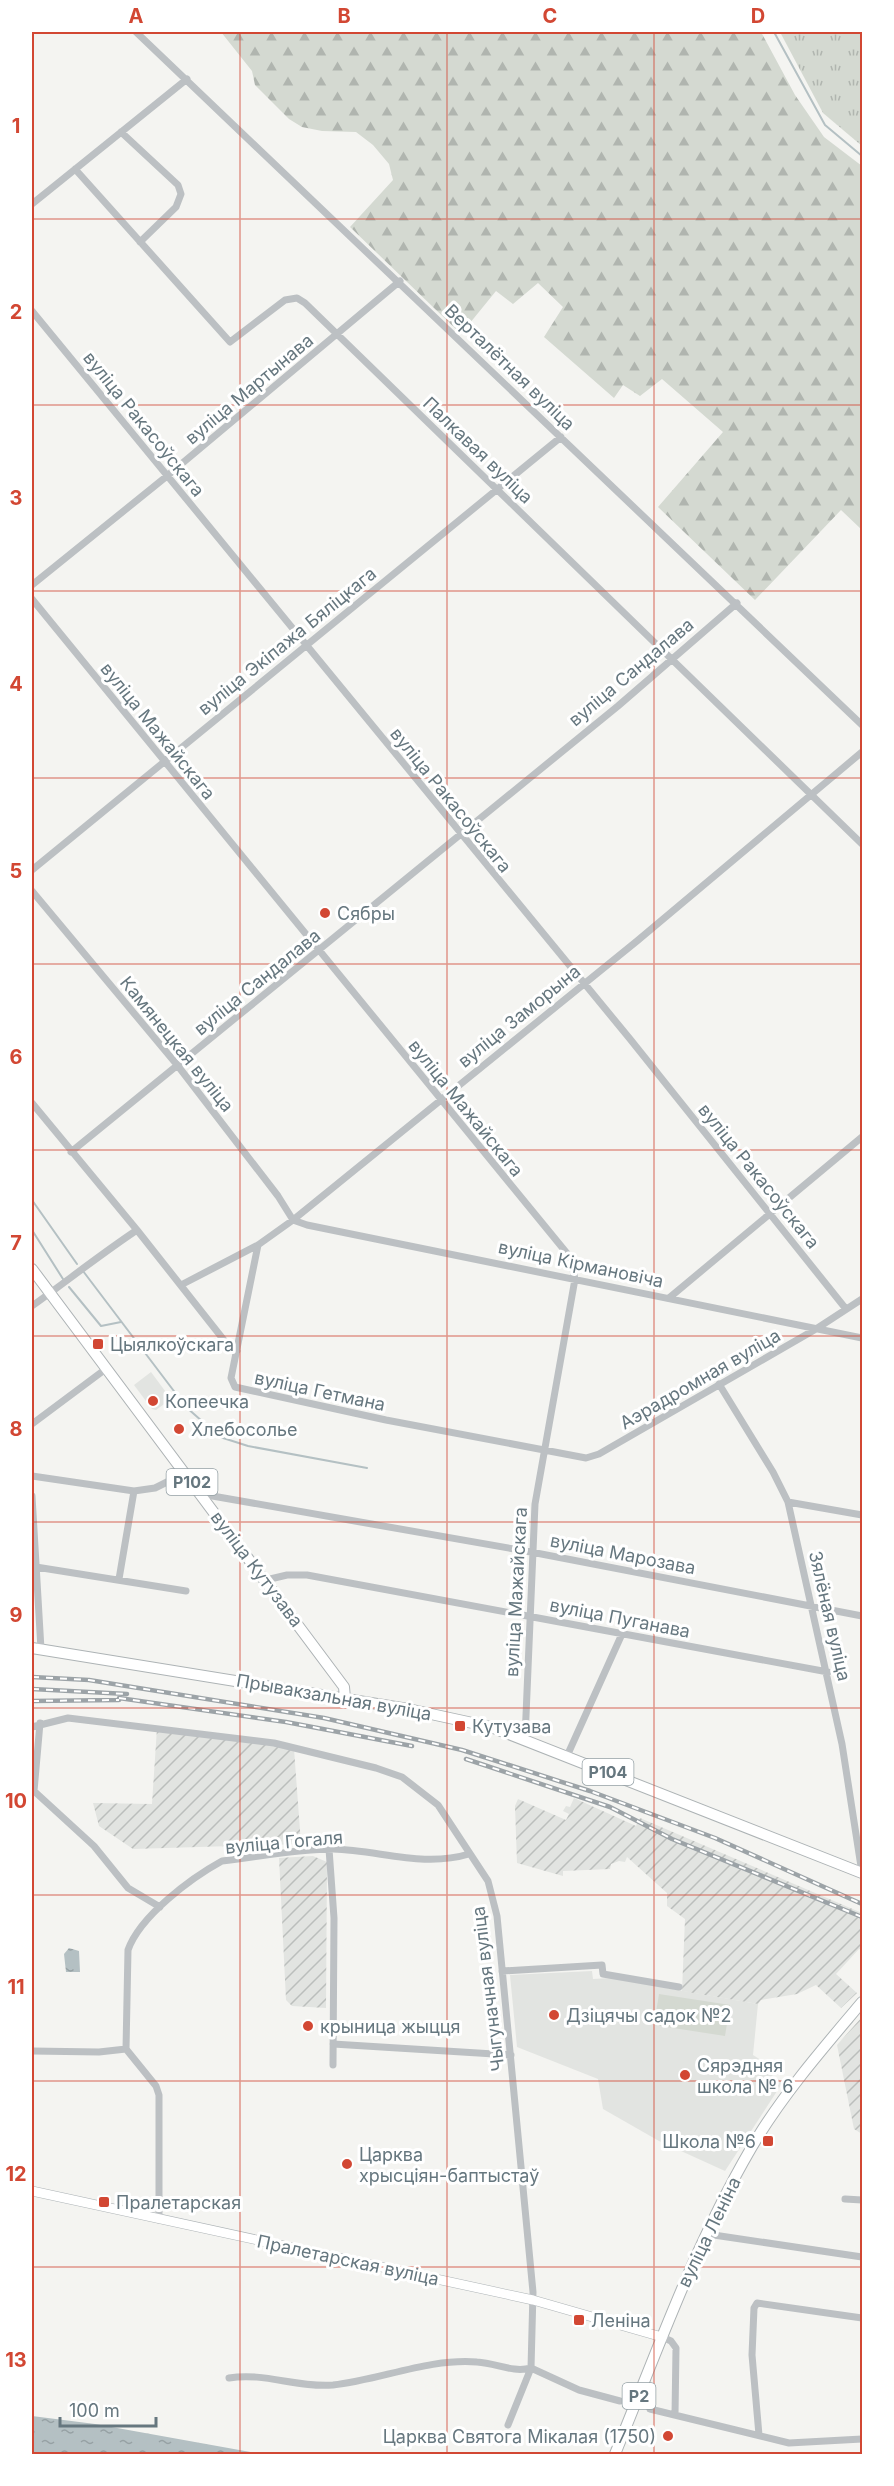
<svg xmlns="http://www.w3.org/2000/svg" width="894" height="2486" font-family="Inter,sans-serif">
	<defs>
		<pattern id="industrial-furrows" width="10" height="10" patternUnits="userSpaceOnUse" patternTransform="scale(1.5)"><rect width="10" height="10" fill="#e2e4e1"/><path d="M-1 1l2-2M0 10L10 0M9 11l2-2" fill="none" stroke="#bbbebc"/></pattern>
		<pattern id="grass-tufts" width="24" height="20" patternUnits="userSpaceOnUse" patternTransform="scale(1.5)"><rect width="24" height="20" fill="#d4d9d1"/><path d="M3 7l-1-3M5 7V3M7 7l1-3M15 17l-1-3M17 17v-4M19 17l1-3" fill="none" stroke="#b0b5af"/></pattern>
		<pattern id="forest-firs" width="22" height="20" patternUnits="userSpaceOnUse" patternTransform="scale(1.5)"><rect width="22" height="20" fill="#d4d9d1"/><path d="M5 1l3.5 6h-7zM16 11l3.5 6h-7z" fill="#b0b5af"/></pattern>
		<pattern id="water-ripples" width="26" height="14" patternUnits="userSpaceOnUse" patternTransform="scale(1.5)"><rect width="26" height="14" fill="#b4c0c3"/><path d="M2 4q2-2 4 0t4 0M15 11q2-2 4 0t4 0" fill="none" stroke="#96a1a4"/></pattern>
	</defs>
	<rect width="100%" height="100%" fill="#f4f4f1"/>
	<!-- built -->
	<path fill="#e2e4e1" d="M 151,1372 L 171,1399 L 156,1410 L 152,1409 L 134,1385 Z
		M 592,1971 L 593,1979 L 610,1978 L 758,2004 L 753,2055 L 767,2064 L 765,2071 L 783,2082 L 725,2171 L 659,2141 L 603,2109 L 598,2079 L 517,2047 L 510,1975 Z"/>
	<!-- industrial -->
	<path fill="url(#industrial-furrows)" d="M 157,1728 L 294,1749 L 301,1844 L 133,1849 L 99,1826 L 93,1803 L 152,1804 Z
		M 574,1798 L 636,1826 L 640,1818 L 862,1913 L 862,1950 L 859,1949 L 836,1974 L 857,1993 L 841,2008 L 816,1985 L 797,1994 L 761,2000 L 758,2004 L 682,1991 L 685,1919 L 667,1906 L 667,1893 L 627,1857 L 625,1862 L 619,1861 L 611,1864 L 610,1869 L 563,1871 L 563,1876 L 517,1863 L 515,1806 L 518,1799 L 566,1820 L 569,1814 L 563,1811 L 566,1806 L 570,1807 Z
		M 313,1856 L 327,1862 L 326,2008 L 292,2006 L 286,2000 L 279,1858 Z
		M 862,2017 L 862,2134 L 854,2129 L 837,2045 Z"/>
	<!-- grass -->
	<path fill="url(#grass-tufts)" d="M 780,32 L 862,32 L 862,146 L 823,113 Z"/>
	<!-- forest -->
	<path fill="url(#forest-firs)" d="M 221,32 L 761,32 L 795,95 L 824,137 L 862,166 L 862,530 L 841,510 L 755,600 L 658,507 L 723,432 L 662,379 L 640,396 L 623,385 L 614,398 L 544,337 L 563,307 L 538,283 L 513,304 L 496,291 L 461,334 L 350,227 L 393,180 L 389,164 L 373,145 L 356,132 L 322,131 L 302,127 L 289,119 L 255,85 L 252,71 Z"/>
	<!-- pitch -->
	<path fill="#d4d9d1" d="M 659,1994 L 730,2005 L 725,2036 L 654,2025 Z"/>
	<!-- water -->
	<path fill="url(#water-ripples)" d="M 69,1948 L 79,1951 L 80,1972 L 66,1972 L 64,1954 Z
		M 32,2416 L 95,2424 L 262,2454 L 32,2454 Z"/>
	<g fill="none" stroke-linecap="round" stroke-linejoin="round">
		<!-- stream -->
		<path stroke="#b4c0c3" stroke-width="2" d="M 774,32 L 825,125 L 862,156
			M 32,1200 L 77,1264
			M 32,1230 L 63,1279
			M 83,1271 L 186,1407 L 220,1437 L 248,1446 L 367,1468
			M 69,1287 L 101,1326 L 121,1322"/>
		<!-- secondary casing -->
		<g stroke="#aeb4b7" stroke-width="10">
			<path id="secondary" d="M 32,2191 L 533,2300 L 662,2337"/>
		</g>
		<!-- primary casing -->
		<g stroke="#adb3b5" stroke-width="12">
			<path id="primary" d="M 32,1269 L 344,1687 L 345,1698
				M 32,1648 L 408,1709 L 491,1727 L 862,1873
				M 615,2454 C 659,2347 698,2235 759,2135 C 789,2087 826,2045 862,2002"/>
		</g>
		<!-- street -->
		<path stroke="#bcc0c3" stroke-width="7" d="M 136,32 L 862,725
			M 121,132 L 178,185 L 181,194 L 176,207 L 140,242
			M 75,169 L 230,342 L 285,300 L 297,298 L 305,303 L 862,844
			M 32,204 L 187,79
			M 32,311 L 630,1039 L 846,1309
			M 32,585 L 167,476 L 400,281
			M 32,599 L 570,1257 L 575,1279 L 535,1504 L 525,1739
			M 32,870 L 561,437
			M 32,891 L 178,1066 L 278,1196 L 293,1220 L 307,1225 L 862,1338
			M 32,1103 L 137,1230 L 227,1344 L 237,1351
			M 71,1152 L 618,706 L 737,603
			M 258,1245 L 231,1378 L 235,1387 L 386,1420 L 586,1458 L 599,1454 L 816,1329 L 862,1299
			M 181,1285 L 258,1245 L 293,1220 L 637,941 L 862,752
			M 669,1298 L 862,1137
			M 32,1306 C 67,1281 101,1254 137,1230
			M 719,1384 L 773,1472 L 788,1502 L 842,1744 L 862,1873
			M 32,1424 L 107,1368
			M 32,1476 L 134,1491 L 155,1488 L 185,1473
			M 201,1494 L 531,1552 L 862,1616
			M 32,1496 L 41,1649
			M 788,1502 L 862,1515
			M 36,1567 L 186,1591
			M 119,1579 L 134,1491
			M 266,1580 L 287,1575 L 307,1575 L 828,1672
			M 40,1723 L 34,1791 L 94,1846 L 128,1888 L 160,1907
			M 32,1727 L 68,1718 L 274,1743 L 376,1768 L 402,1777 L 438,1805 L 488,1881 L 497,1916 L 533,2292 L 531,2368 L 508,2425
			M 567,1756 L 622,1634
			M 329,1849 L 334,1918 L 333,2065
			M 502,1971 L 602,1965 L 603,1974 L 679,1987
			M 333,2044 L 511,2055
			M 32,2051 L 99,2052 L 126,2049
			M 845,2199 L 862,2200
			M 159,2220 L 159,2095 L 156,2086 L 126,2049 L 128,1950 C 140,1916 191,1878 222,1861 C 258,1857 297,1849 333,1849 C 379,1850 423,1868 469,1854
			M 707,2234 L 862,2257
			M 662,2337 L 671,2341 L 676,2348 L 675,2415
			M 531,2368 L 579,2390 L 620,2401
			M 229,2378 C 264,2372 297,2388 333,2385 C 380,2380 429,2358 477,2362 C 497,2363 512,2373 531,2368
			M 650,2409 L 789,2443 L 862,2439
			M 759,2435 L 752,2355 L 754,2308 L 757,2303 L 862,2318"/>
		<!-- secondary -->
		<use href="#secondary" stroke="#fff" stroke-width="9"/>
		<!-- primary -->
		<use href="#primary" stroke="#fff" stroke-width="10"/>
		<!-- rail casing -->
		<g stroke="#9ca3a7" stroke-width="4.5">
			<path id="rail" d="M 32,1677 L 89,1680 L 324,1718 L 462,1750 L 590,1791 L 715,1838 L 862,1904
				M 32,1689 L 127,1694
				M 119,1698 L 286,1722 L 412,1746
				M 32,1701 L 119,1700
				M 466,1759 L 610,1807 L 672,1839 L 862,1917"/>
		</g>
		<!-- rail -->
		<use href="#rail" stroke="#fff" stroke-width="2" stroke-dasharray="7" stroke-linecap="butt"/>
	</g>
	<!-- grid -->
	<path fill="none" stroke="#d24733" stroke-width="1.5" stroke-opacity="0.55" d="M 240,32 L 240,2454M 447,32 L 447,2454M 654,32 L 654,2454M 32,219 L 862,219M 32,405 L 862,405M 32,591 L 862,591M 32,778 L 862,778M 32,964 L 862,964M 32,1150 L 862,1150M 32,1336 L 862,1336M 32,1522 L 862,1522M 32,1708 L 862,1708M 32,1895 L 862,1895M 32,2081 L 862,2081M 32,2267 L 862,2267"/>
	<!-- markers -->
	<g fill="#d24733" stroke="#fff" stroke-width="2">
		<circle cx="325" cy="913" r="6"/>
		<rect x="92" y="1338" width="12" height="12" rx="3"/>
		<circle cx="153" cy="1401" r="6"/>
		<circle cx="179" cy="1429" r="6"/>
		<rect x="454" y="1720" width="12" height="12" rx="3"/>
		<circle cx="554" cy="2015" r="6"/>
		<circle cx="308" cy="2026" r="6"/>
		<circle cx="685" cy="2075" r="6"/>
		<rect x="762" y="2135" width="12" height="12" rx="3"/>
		<circle cx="347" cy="2164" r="6"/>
		<rect x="98" y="2196" width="12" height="12" rx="3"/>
		<rect x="573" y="2314" width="12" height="12" rx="3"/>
		<circle cx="668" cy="2436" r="6"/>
	</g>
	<g text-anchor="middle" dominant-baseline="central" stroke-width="6" stroke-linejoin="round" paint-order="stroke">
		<!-- shield labels -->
		<g fill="#fff" stroke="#94a0a5" stroke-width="1.5">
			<rect x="166.5" y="1469" width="51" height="26" rx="4.5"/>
			<rect x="582.5" y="1759" width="51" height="26" rx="4.5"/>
			<rect x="622.5" y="2383" width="33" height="26" rx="4.5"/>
		</g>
		<g font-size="16" font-weight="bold" fill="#66777f">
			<text x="192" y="1482">Р102</text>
			<text x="608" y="1772">Р104</text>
			<text x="639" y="2396">Р2</text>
		</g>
		<!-- street labels -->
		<g font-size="18" fill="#66777f" stroke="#fff">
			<text transform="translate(510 367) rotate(44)">Верталётная вуліца</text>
			<text transform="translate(249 389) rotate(-40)">вуліца Мартынава</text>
			<text transform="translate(144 424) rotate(51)">вуліца Ракасоўскага</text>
			<text transform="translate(478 450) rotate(44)">Палкавая вуліца</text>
			<text transform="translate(287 641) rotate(-39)">вуліца Экіпажа Бяліцкага</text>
			<text transform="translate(631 672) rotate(-40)">вуліца Сандалава</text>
			<text transform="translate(158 731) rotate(51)">вуліца Мажайскага</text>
			<text transform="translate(451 800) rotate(51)">вуліца Ракасоўскага</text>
			<text transform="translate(257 982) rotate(-39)">вуліца Сандалава</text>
			<text transform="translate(519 1016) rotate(-39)">вуліца Заморына</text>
			<text transform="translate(177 1044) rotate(51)">Камянецкая вуліца</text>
			<text transform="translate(466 1108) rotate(51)">вуліца Мажайскага</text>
			<text transform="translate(759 1176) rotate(51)">вуліца Ракасоўскага</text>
			<text transform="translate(581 1264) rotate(12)">вуліца Кірмановіча</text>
			<text transform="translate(700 1379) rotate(-30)">Аэрадромная вуліца</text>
			<text transform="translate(320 1391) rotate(12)">вуліца Гетмана</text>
			<text transform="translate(623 1554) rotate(11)">вуліца Марозава</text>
			<text transform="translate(257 1569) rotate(53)">вуліца Кутузава</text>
			<text transform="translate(516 1592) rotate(-87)">вуліца Мажайскага</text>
			<text transform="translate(830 1616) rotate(77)">Зялёная вуліца</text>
			<text transform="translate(620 1618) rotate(11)">вуліца Пуганава</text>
			<text transform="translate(334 1697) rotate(10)">Прывакзальная вуліца</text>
			<text transform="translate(284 1842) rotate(-5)">вуліца Гогаля</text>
			<text transform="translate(488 1989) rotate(-97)">Чыгуначная вуліца</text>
			<text transform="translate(709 2232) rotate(-64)">вуліца Леніна</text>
			<text transform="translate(348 2260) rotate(12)">Пралетарская вуліца</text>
		</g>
		<!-- poi labels -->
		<g font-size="18" fill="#66777f" stroke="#fff" text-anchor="start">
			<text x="337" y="913">Сябры</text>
			<text x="110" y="1344">Цыялкоўскага</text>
			<text x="165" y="1401">Копеечка</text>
			<text x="191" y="1429">Хлебосолье</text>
			<text x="472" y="1726">Кутузава</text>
			<text x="566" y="2015">Дзіцячы садок №2</text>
			<text x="320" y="2026">крыница жыцця</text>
			<text x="697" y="2065">Сярэдняя<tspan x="697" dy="21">школа № 6</tspan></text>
			<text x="756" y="2141" text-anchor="end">Школа №6</text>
			<text x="359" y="2154">Царква<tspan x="359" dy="21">хрысціян-баптыстаў</tspan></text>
			<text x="116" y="2202">Пралетарская</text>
			<text x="591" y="2320">Леніна</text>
			<text x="656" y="2436" text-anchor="end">Царква Святога Мікалая (1750)</text>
		</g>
	</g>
	<!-- border -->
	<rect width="894" height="2486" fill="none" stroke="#ffffff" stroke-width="66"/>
	<!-- scale -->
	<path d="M60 2417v9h96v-9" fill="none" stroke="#66777f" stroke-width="3"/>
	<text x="69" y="2417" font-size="18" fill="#66777f" stroke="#ffffff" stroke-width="4.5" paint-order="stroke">100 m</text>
	<rect x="33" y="33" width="828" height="2420" fill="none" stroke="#d24733" stroke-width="2"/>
	<g font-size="20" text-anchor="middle" font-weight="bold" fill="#d24733">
		<text x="136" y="23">A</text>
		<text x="344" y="23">B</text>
		<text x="550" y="23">C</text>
		<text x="758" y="23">D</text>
		<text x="16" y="133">1</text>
		<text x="16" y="319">2</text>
		<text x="16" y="505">3</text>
		<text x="16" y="691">4</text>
		<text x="16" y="878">5</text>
		<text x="16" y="1064">6</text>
		<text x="16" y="1250">7</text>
		<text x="16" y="1436">8</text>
		<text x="16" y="1622">9</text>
		<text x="16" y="1808">10</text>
		<text x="16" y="1994">11</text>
		<text x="16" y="2181">12</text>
		<text x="16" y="2367">13</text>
	</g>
</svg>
